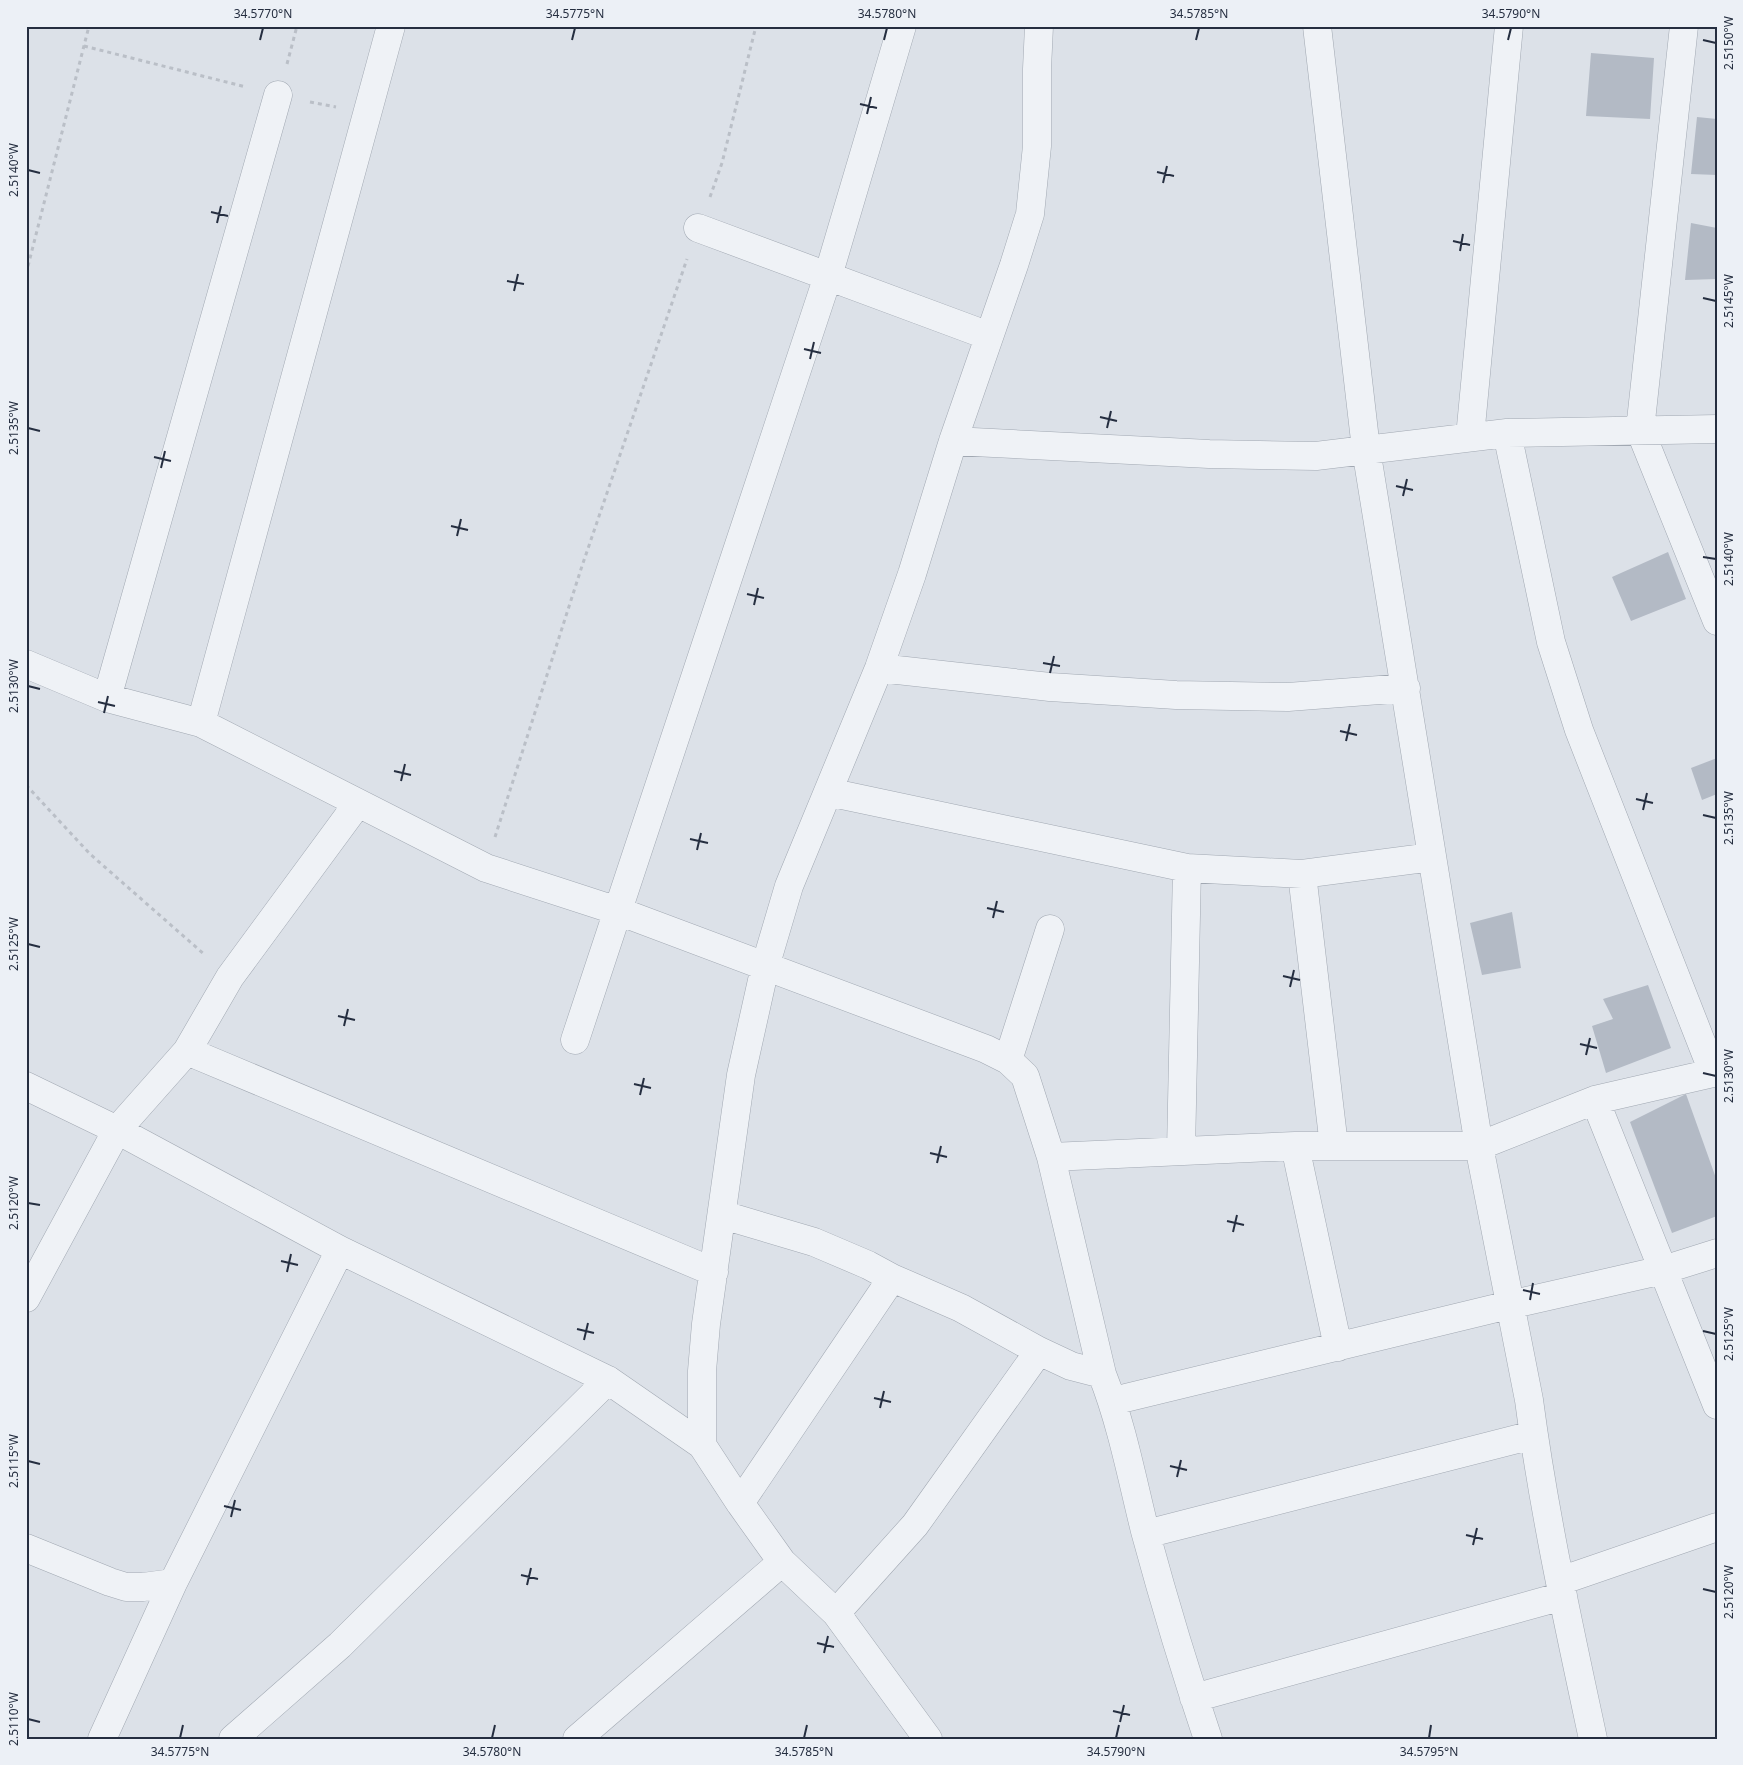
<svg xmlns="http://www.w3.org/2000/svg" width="1743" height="1765" font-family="'Noto Sans',sans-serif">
	<rect width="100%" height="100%" fill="#dce1e8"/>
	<!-- building -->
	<path fill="#b3bac5" d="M 1591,53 L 1654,58 L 1650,119 L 1586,116 Z
		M 1697,117 L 1717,119 L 1717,175 L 1691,174 Z
		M 1691,223 L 1717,228 L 1717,279 L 1685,280 Z
		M 1668,552 L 1686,599 L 1631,621 L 1612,577 Z
		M 1717,758 L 1717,794 L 1702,800 L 1691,768 Z
		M 1512,912 L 1521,968 L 1482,975 L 1470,923 Z
		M 1648,985 L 1671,1048 L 1606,1073 L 1592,1026 L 1613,1019 L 1603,999 Z
		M 1686,1094 L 1717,1181 L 1717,1216 L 1672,1233 L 1630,1122 Z"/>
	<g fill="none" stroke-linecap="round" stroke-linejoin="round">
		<!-- minor casing -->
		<g stroke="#a1a8b2" stroke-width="29">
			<path id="minor" d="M 1317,26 L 1366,449 L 1479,1146 L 1529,1400 C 1544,1514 1569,1627 1593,1739
				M 1684,26 L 1640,430 L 1717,621
				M 698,228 L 989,336
				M 1507,433 L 1551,642 L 1579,730 L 1713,1072
				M 1470,437 L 1509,26
				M 953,441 L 1209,454 L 1316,456 L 1507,433 L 1717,429
				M 26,664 L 107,698 L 201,723 L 486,868 L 618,911 L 986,1049 L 1008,1060 L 1025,1076 L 1051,1157 L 1102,1374 C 1122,1425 1132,1479 1145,1531 C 1164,1601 1185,1671 1208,1739
				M 879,668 L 1050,687 L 1176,695 L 1288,697 L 1406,688
				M 107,698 L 278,95
				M 201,723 L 391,26
				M 828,792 L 1187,868 L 1302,874 L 1432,857
				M 1302,874 L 1334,1146
				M 575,1040 L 828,276 L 902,26
				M 187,1051 L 714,1272
				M 1008,1060 L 1050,929
				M 26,1086 L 117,1130 L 340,1250 L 608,1380 L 702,1445 L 740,1503 L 782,1562 L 836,1613 L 928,1739
				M 1595,1100 L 1717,1405
				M 1295,1146 L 1338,1347
				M 1181,1151 L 1187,868
				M 1051,1157 L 1295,1146 L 1479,1146 L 1595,1100 L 1717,1072
				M 723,1215 L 814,1242 L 868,1265 L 892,1278 L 961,1308 L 1039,1351 L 1071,1366 L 1102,1374
				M 26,1298 L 117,1130 L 187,1051 L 230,977 L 358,803
				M 1113,1401 L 1509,1305 L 1663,1270 L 1717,1253
				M 702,1445 L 702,1371 L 706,1324 L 741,1075 L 765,967 L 789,886 L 879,668 L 912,574 L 953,441 L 1014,265 L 1030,214 L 1037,146 L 1037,69 L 1039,26
				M 740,1503 L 892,1278
				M 1146,1534 L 1533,1435
				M 26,1548 L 110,1582 L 126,1587 L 143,1587 L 173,1583
				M 1560,1581 L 1717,1527
				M 836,1613 L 915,1525 L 1039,1351
				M 1194,1698 L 1563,1596
				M 102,1739 L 173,1583 L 340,1250
				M 233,1739 L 340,1645 L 608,1380
				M 577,1739 L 782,1562"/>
		</g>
		<!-- path -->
		<path stroke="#babfc7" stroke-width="3" stroke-dasharray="4 4" stroke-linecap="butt" d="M 84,46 L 246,87
			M 287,64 L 297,26
			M 310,102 L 336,107
			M 710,197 L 722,163 L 756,26
			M 26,274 L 89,26
			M 26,785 L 90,854 L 205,955
			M 495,837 L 582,566 L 687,259"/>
		<!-- minor -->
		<use href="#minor" stroke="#eff2f6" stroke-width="28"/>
	</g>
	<!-- ticks -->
	<path fill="none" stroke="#252e40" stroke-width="2" d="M 260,40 L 263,28M 572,40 L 575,28M 884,40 L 887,28M 1196,40 L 1199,28M 1508,40 L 1511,28M 1703,40 L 1716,43M 860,104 L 877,108M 867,114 L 871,97M 28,170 L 40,173M 1157,172 L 1174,176M 1163,183 L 1167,166M 211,212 L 228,216M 217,223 L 221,206M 1453,241 L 1470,245M 1460,251 L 1463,234M 507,281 L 524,284M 514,291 L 518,274M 1703,298 L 1716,301M 804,349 L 821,353M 810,359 L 814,342M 1100,417 L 1117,421M 28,428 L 40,431M 1107,428 L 1111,411M 154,457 L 171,461M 161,468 L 165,451M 1396,486 L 1413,490M 1403,496 L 1407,479M 451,526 L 468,530M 457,536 L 461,519M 1703,557 L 1716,559M 747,594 L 764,598M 754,605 L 758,588M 1043,663 L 1060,666M 1050,673 L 1054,656M 28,686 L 40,689M 98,702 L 115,706M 104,713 L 108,696M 1340,731 L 1357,735M 1346,741 L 1350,724M 394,771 L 411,775M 401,781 L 405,764M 1636,799 L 1653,803M 1643,810 L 1647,793M 1703,815 L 1716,818M 690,839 L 708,843M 697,850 L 701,833M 987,908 L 1004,912M 993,918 L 997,901M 28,944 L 40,947M 1283,976 L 1300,980M 1290,987 L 1294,970M 338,1016 L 355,1020M 344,1026 L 348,1009M 1580,1044 L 1597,1048M 1586,1055 L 1590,1038M 1703,1073 L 1716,1076M 634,1084 L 651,1088M 640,1095 L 644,1078M 930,1153 L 947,1157M 937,1163 L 941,1146M 28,1203 L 40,1205M 1227,1221 L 1244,1225M 1233,1232 L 1237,1215M 281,1261 L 298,1265M 287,1272 L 291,1254M 1523,1290 L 1540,1294M 1530,1300 L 1533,1283M 577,1329 L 594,1333M 1703,1331 L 1716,1334M 584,1340 L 588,1323M 874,1398 L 891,1402M 880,1408 L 884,1391M 28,1461 L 40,1464M 1170,1466 L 1187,1470M 1177,1477 L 1181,1460M 224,1506 L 241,1510M 231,1517 L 235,1500M 1466,1535 L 1483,1539M 1473,1545 L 1477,1528M 521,1575 L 538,1579M 527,1585 L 531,1568M 1703,1589 L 1716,1592M 817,1643 L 834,1647M 824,1653 L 828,1636M 1113,1711 L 1130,1715M 28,1719 L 40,1722M 1120,1722 L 1124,1705M 180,1738 L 183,1725M 492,1738 L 495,1725M 804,1738 L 807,1725M 1116,1738 L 1119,1725M 1429,1738 L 1431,1725"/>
	<!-- border -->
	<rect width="1743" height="1765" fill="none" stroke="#ecf0f6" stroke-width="55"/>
	<rect x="28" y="28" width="1688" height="1710" fill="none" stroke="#252e40" stroke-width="2"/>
	<g font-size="12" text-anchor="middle" fill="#252e40">
		<text x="263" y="18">34.5770°N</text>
		<text x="575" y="18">34.5775°N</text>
		<text x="887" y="18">34.5780°N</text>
		<text x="1199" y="18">34.5785°N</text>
		<text x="1511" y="18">34.5790°N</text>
		<text transform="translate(1729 43) rotate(-90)" y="4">2.5150°W</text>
		<text transform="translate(14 170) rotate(-90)" y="4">2.5140°W</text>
		<text transform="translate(1729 301) rotate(-90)" y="4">2.5145°W</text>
		<text transform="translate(14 428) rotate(-90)" y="4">2.5135°W</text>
		<text transform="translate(1729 559) rotate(-90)" y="4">2.5140°W</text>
		<text transform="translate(14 686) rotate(-90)" y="4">2.5130°W</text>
		<text transform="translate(1729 818) rotate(-90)" y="4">2.5135°W</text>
		<text transform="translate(14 944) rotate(-90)" y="4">2.5125°W</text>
		<text transform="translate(1729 1076) rotate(-90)" y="4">2.5130°W</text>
		<text transform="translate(14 1203) rotate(-90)" y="4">2.5120°W</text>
		<text transform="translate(1729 1334) rotate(-90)" y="4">2.5125°W</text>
		<text transform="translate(14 1461) rotate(-90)" y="4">2.5115°W</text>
		<text transform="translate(1729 1592) rotate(-90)" y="4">2.5120°W</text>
		<text transform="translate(14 1719) rotate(-90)" y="4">2.5110°W</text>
		<text x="180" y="1756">34.5775°N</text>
		<text x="492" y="1756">34.5780°N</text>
		<text x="804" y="1756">34.5785°N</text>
		<text x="1116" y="1756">34.5790°N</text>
		<text x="1429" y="1756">34.5795°N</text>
	</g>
</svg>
